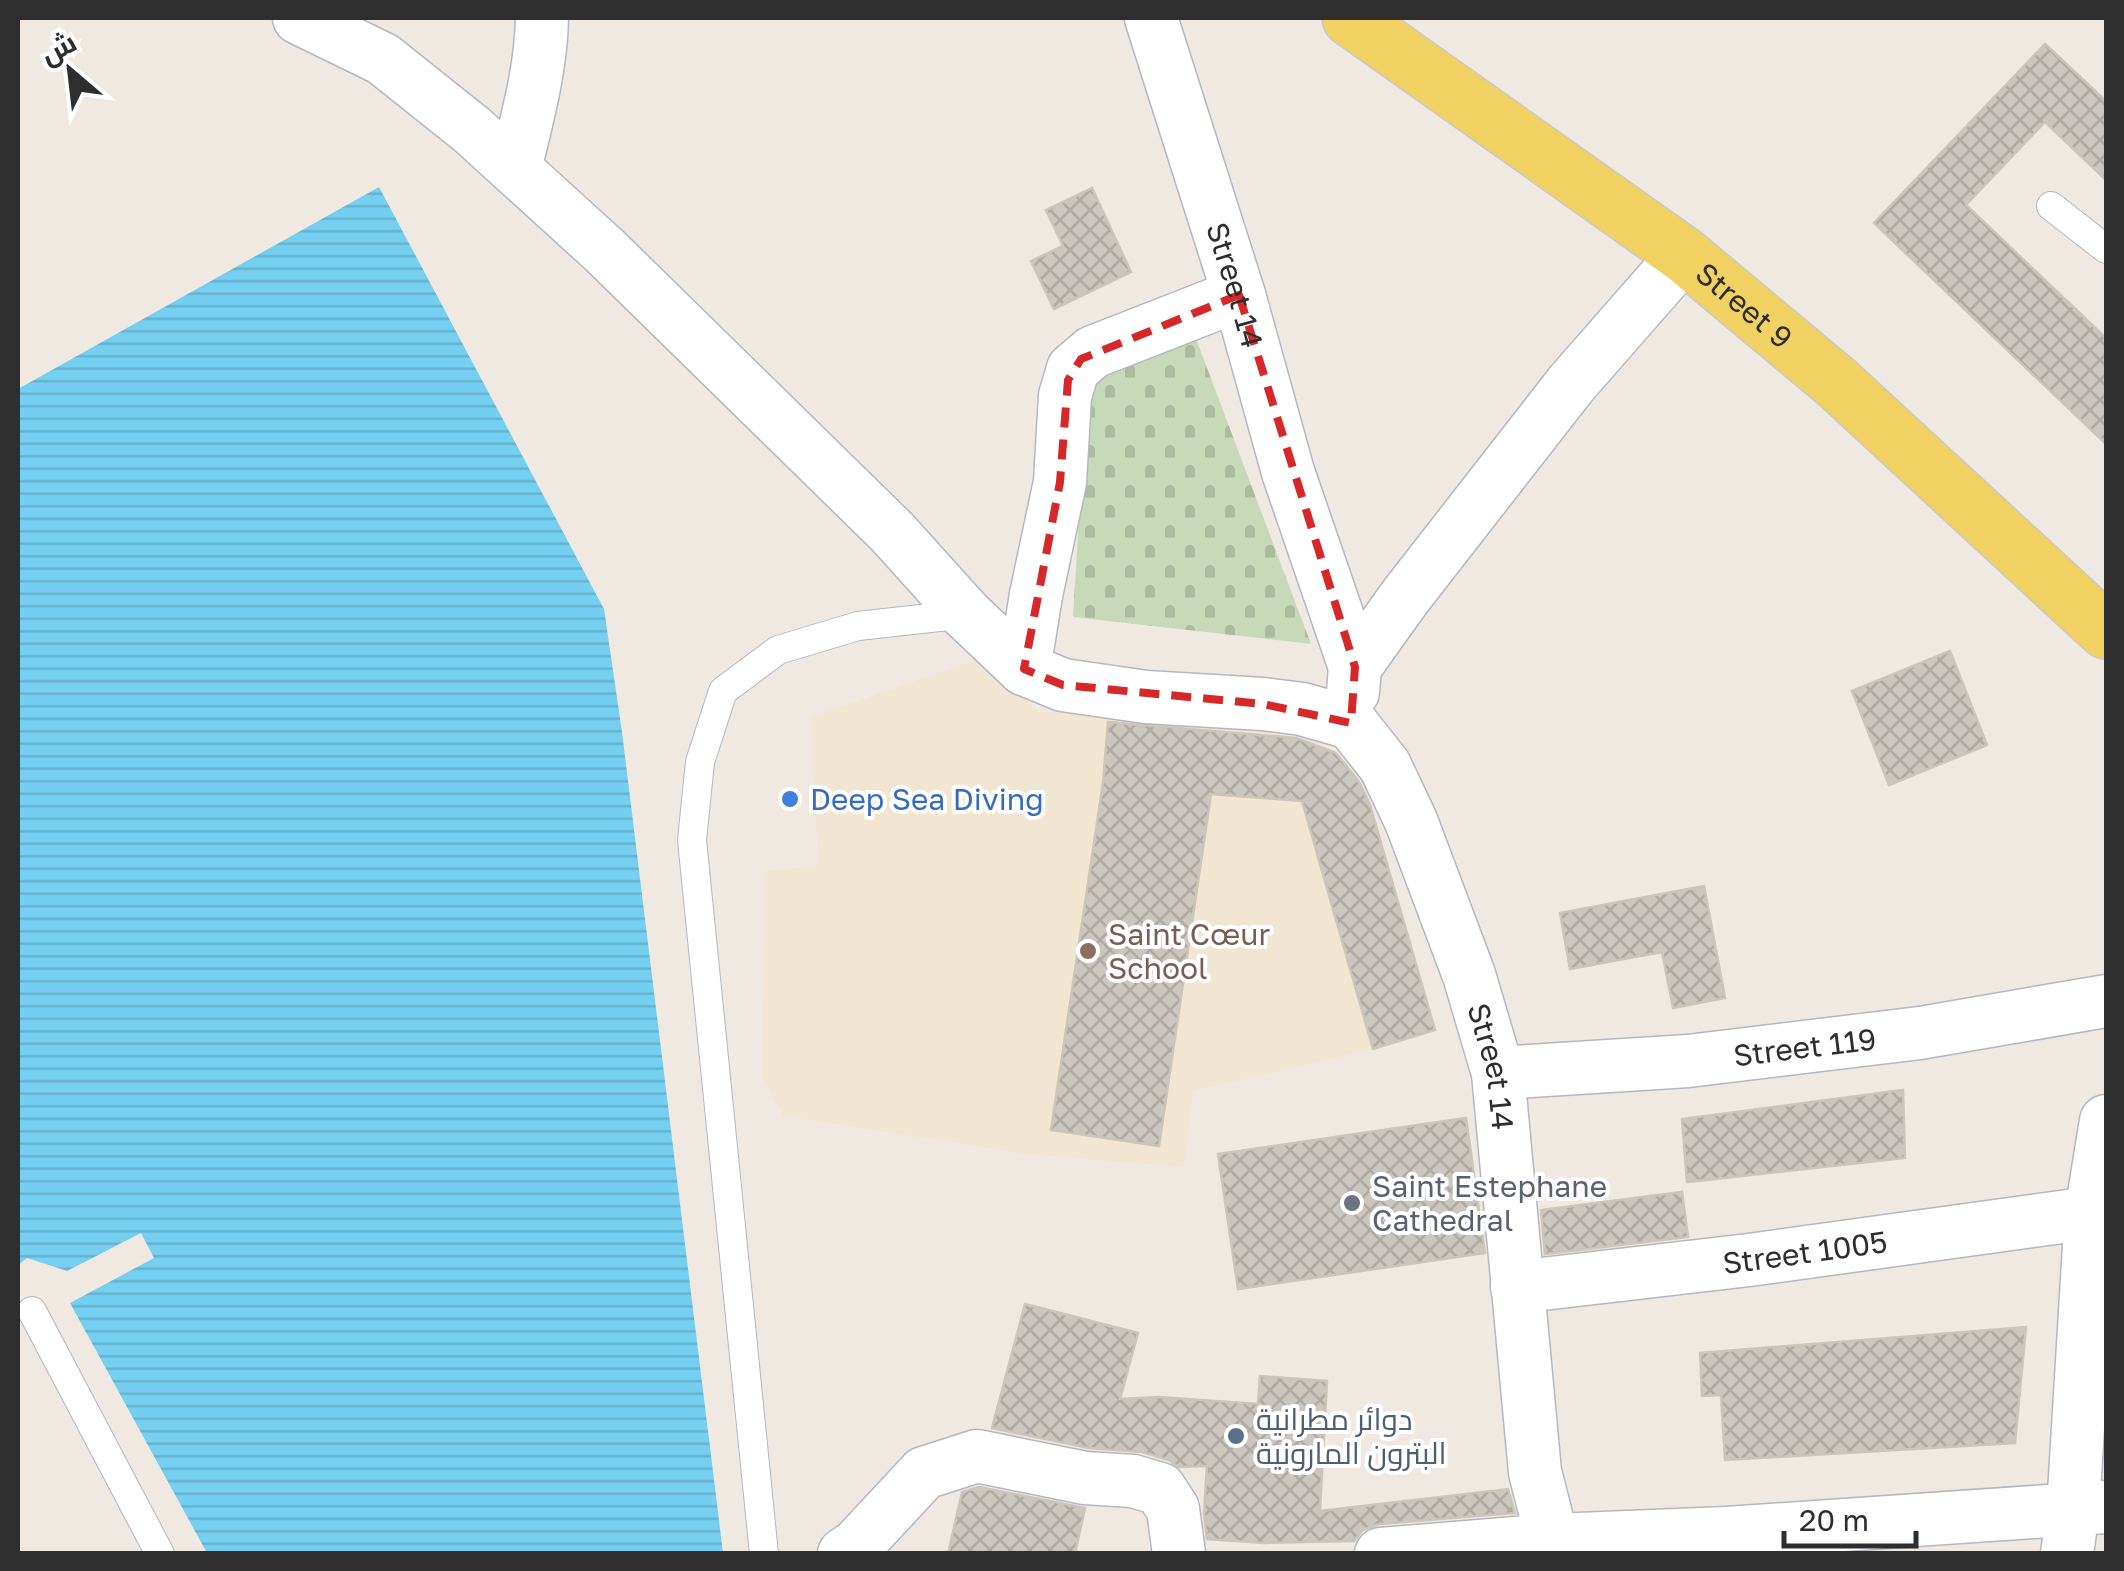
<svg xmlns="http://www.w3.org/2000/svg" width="2124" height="1571" font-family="'Golos Text',Cairo,sans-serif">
	<defs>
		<pattern id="cemetery-stones" width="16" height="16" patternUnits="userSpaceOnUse" patternTransform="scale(2.5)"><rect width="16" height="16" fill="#c8d9b8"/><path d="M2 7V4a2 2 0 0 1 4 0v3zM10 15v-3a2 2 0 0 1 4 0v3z" fill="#acbb9e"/></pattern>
		<pattern id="water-rules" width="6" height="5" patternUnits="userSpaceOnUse" patternTransform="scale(2.5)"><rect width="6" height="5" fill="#75cff0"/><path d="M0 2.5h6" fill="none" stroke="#66b2ce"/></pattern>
		<pattern id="building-cross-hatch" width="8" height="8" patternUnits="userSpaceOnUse" patternTransform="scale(2.5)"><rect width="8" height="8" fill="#cbc7bf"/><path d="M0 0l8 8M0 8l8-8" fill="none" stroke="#afaba4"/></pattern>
	</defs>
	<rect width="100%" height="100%" fill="#efe9e1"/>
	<!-- education -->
	<path fill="#f0e6d1" d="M 975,660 L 1039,711 L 1308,734 L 1338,754 L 1364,782 L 1435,1030 L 1373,1049 L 1193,1091 L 1183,1167 L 1028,1154 L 784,1116 L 762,1077 L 766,871 L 818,866 L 812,717 Z"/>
	<!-- cemetery -->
	<path fill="url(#cemetery-stones)" d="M 1195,336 L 1311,644 L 1073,617 L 1085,420 L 1100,372 Z"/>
	<!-- water -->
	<path fill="url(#water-rules)" d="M 379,187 L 604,609 L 622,732 L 723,1553 L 207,1553 L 70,1303 L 154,1258 L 141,1233 L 67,1271 L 27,1258 L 18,1265 L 18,389 Z"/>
	<!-- building -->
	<path fill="url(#building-cross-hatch)" stroke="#cbc5ba" stroke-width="2.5" d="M 2045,44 L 2106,101 L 2106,180 L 2045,122 L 1966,205 L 2106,338 L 2106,444 L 1874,223 Z
		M 1092,188 L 1131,272 L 1054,309 L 1031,261 L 1063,246 L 1046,210 Z
		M 1950,651 L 1987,745 L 1889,785 L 1852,691 Z
		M 1108,722 L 1296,738 L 1336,753 L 1359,782 L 1370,805 L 1435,1030 L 1373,1049 L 1302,801 L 1211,794 L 1159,1146 L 1051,1130 L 1103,783 Z
		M 1704,886 L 1725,998 L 1673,1008 L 1662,952 L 1570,969 L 1560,913 Z
		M 1903,1090 L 1905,1158 L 1687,1182 L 1682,1119 Z
		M 1466,1118 L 1485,1253 L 1238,1289 L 1218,1154 Z
		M 1682,1192 L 1688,1237 L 1545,1254 L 1541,1210 Z
		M 1025,1304 L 1138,1333 L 1120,1399 L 1159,1397 L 1258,1404 L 1260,1376 L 1327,1381 L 1320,1511 L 1508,1489 L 1515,1513 L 1379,1524 L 1363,1530 L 1354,1541 L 1264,1543 L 1207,1539 L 1204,1513 L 1207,1466 L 1178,1467 L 1169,1460 L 1142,1452 L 1089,1448 L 992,1428 Z
		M 2026,1327 L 2015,1443 L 1725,1460 L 1721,1395 L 1702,1396 L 1700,1353 Z
		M 979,1487 L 1085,1508 L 1075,1554 L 948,1554 L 962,1492 Z"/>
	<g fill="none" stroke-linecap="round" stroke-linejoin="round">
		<!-- service casing -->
		<g stroke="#b4b7c1" stroke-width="30">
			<path id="service" d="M 2051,206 L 2106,249
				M 32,1311 L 160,1554
				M 764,1554 L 692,840 L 700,762 L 723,691 L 778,650 L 858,626 L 966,614"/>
		</g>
		<!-- minor casing -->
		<g stroke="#b4b7c1" stroke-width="55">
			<g id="minor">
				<path d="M 299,18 L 383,59 L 472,130 L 604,250 L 892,532 L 966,614 L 1024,669 L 1063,685 L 1146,697 L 1263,704 L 1302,709 L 1351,723"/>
				<path id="s1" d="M 1151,18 L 1239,295 L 1288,472 L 1355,667"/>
				<path d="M 515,169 C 527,118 541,70 542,18"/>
				<path d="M 1024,669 L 1036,595 L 1060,482 L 1065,396 L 1073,369 L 1093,352 L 1239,295"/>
				<path d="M 1353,692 L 1355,667 L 1405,597 L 1571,384 L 1684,255"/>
				<path id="s2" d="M 1351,723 L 1385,766 L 1411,821 L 1469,975 L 1498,1073 L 1535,1472 L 1556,1554"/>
				<path id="s3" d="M 1498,1073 L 1688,1061 L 1920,1033 L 2106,1001"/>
				<path id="s4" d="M 1517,1287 L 1749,1260 L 2091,1213"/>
				<path d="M 844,1554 L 857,1545 L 924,1473 L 977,1456 L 1085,1478 L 1133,1481 L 1160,1489 L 1173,1509 L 1179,1554"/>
				<path d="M 1381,1554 L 1553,1540 L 1727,1533 L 2106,1507"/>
				<path d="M 2067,1554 L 2073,1510 L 2091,1213 L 2106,1121"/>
			</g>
		</g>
		<!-- primary casing -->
		<g stroke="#c9c9c9" stroke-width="58">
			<g id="primary">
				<path id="s5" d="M 1350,18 L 1684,255 L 1836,382 L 2106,631"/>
			</g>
		</g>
		<!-- service -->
		<use href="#service" stroke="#fff" stroke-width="28"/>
		<!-- minor -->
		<use href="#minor" stroke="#fff" stroke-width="52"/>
		<!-- primary -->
		<use href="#primary" stroke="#f2d163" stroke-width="55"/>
	</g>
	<!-- marked area -->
	<path fill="none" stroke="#d62828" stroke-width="8" stroke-dasharray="20 12" stroke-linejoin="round" d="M 1239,295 L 1355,667 L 1351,723 L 1263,704 L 1063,685 L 1024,669 L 1060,482 L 1068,380 L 1081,359 Z"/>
	<!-- markers -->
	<circle fill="#3f7fe0" stroke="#fff" stroke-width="4" cx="790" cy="799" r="10"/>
	<circle fill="#8d6e63" stroke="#fff" stroke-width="4" cx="1088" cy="951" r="10"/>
	<circle fill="#6b7280" stroke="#fff" stroke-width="4" cx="1352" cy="1203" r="10"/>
	<circle fill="#5c6f8a" stroke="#fff" stroke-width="4" cx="1236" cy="1436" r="10"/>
	<g text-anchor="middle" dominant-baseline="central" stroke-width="8" stroke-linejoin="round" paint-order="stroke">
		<!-- street labels -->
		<g font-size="30" fill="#2e2e2e" stroke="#fff">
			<text stroke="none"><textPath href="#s1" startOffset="280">Street 14</textPath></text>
			<text stroke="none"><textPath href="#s5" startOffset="488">Street 9</textPath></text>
			<text stroke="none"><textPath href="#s3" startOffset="308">Street 119</textPath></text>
			<text stroke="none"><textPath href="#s2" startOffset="375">Street 14</textPath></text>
			<text stroke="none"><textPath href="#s4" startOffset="290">Street 1005</textPath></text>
		</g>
		<!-- shop labels -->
		<g font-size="30" fill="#366cbe" stroke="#fff" text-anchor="start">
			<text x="810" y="799">Deep Sea Diving</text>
		</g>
		<!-- education labels -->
		<g font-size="30" fill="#785e54" stroke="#fff" text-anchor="start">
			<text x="1108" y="934">Saint Cœur<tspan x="1108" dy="34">School</tspan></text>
		</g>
		<!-- worship labels -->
		<g font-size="30" fill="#5b616d" stroke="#fff" text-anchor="start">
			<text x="1372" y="1186">Saint Estephane<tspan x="1372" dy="34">Cathedral</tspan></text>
		</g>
		<!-- service labels -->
		<g font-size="30" fill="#4e5e75" stroke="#fff" text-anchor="start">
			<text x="1256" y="1419">دوائر مطرانية<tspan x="1256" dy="34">البترون المارونية</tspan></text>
		</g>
	</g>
	<!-- border -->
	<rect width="2124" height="1571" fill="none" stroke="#2e2e2e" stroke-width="40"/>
	<!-- north arrow -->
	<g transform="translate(70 70) rotate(332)" stroke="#ffffff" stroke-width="8" paint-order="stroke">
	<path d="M0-8L18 38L0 25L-18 38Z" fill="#2e2e2e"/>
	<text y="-15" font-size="28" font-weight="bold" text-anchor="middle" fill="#2e2e2e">ش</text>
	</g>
	<!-- scale -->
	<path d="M1784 1531v15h132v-15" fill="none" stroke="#2e2e2e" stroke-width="5"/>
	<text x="1799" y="1531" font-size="30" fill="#2e2e2e" stroke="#ffffff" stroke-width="8" paint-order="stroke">20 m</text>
</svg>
